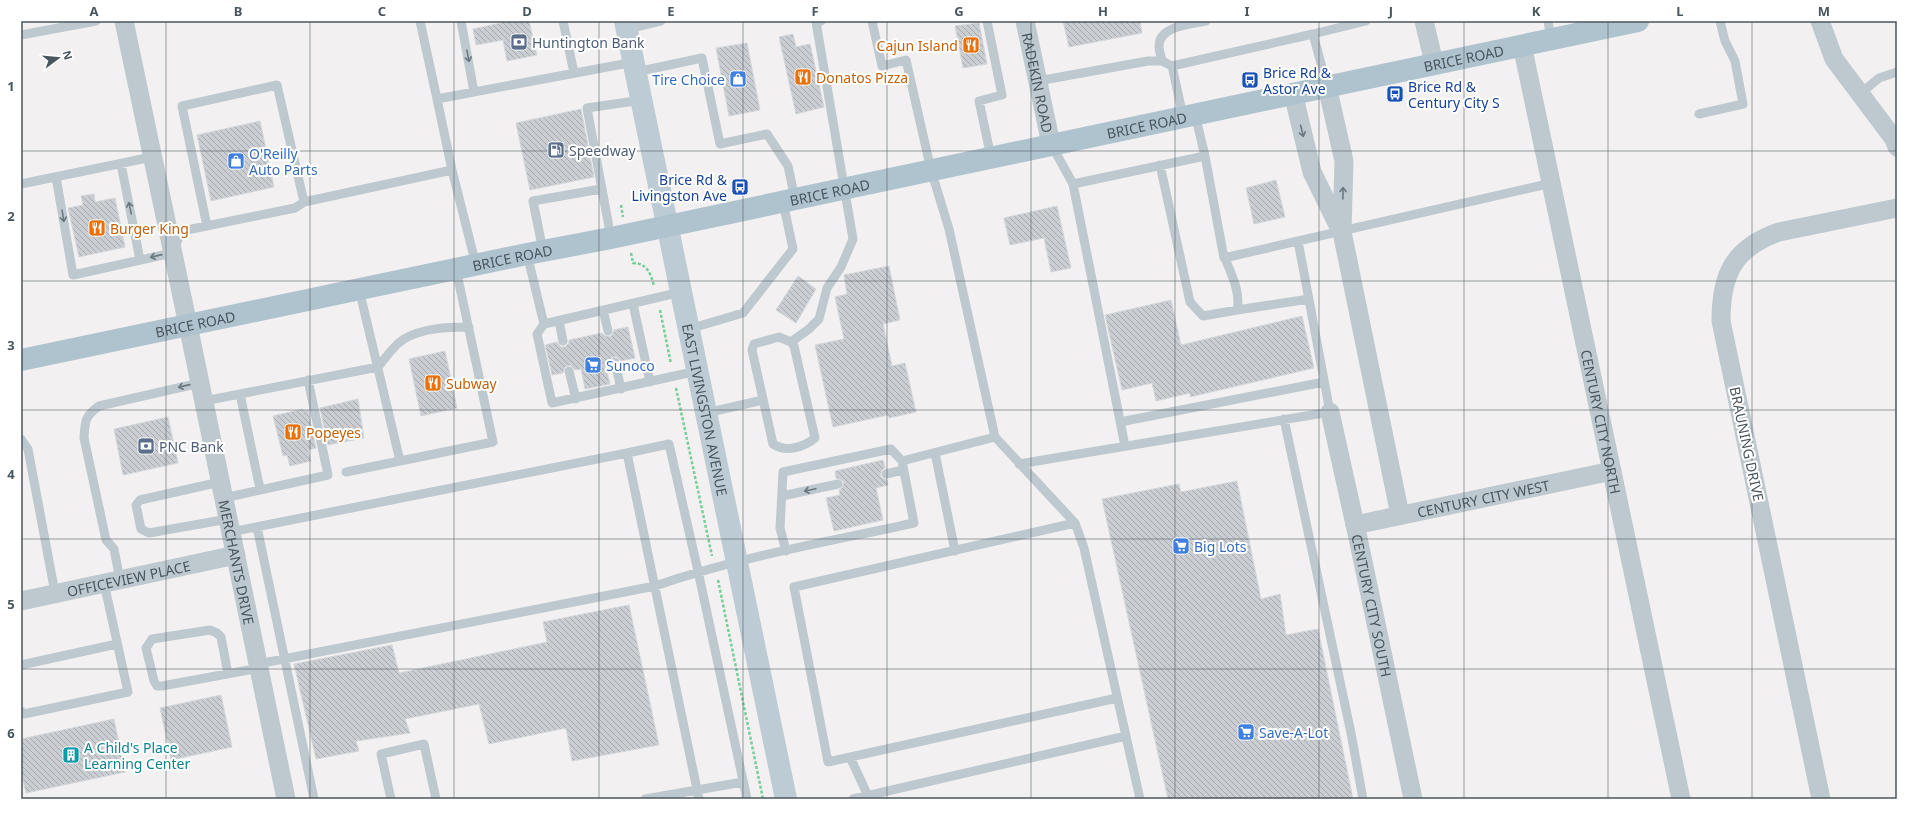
<svg xmlns="http://www.w3.org/2000/svg" width="1918" height="820" font-family="'Noto Sans',sans-serif">
	<defs>
		<pattern id="building-back-hatch" width="6" height="6" patternUnits="userSpaceOnUse"><rect width="6" height="6" fill="#caced2"/><path d="M-1 5l2 2M0 0l6 6M5-1l2 2" fill="none" stroke="#a6aaae"/></pattern>
	</defs>
	<rect width="100%" height="100%" fill="#f2f0f0"/>
	<!-- building -->
	<path fill="url(#building-back-hatch)" stroke="#d4d7db" d="M 501,21 L 529,21 L 537,55 L 507,61 L 503,40 L 476,45 L 473,29 L 501,23 Z
		M 1063,21 L 1140,21 L 1142,33 L 1069,47 Z
		M 979,23 L 987,64 L 963,68 L 955,26 Z
		M 793,34 L 796,47 L 810,44 L 824,107 L 796,114 L 779,37 Z
		M 747,43 L 760,110 L 729,116 L 716,48 Z
		M 581,109 L 594,177 L 530,190 L 516,123 Z
		M 260,121 L 274,187 L 211,201 L 197,135 Z
		M 1276,180 L 1285,217 L 1254,224 L 1246,188 Z
		M 94,194 L 95,202 L 115,198 L 125,247 L 79,257 L 68,208 L 83,205 L 81,196 Z
		M 1057,206 L 1071,268 L 1051,272 L 1044,238 L 1010,245 L 1004,218 Z
		M 889,266 L 900,320 L 883,324 L 892,366 L 905,363 L 916,412 L 889,418 L 888,415 L 833,427 L 815,345 L 844,339 L 835,297 L 847,294 L 844,275 Z
		M 798,276 L 816,289 L 796,323 L 776,310 Z
		M 1171,300 L 1181,345 L 1302,316 L 1314,368 L 1190,397 L 1190,393 L 1156,401 L 1152,383 L 1122,390 L 1105,315 Z
		M 628,327 L 635,358 L 621,361 L 616,356 L 611,358 L 609,363 L 605,364 L 610,384 L 585,389 L 581,369 L 575,370 L 570,365 L 565,367 L 563,373 L 552,375 L 545,345 L 557,342 L 561,347 L 565,347 L 569,343 L 569,340 L 602,333 L 604,335 L 609,337 L 612,335 L 614,330 Z
		M 445,351 L 457,408 L 421,416 L 409,359 Z
		M 358,399 L 364,438 L 328,445 L 320,408 Z
		M 303,409 L 303,411 L 308,410 L 316,448 L 308,450 L 311,461 L 290,466 L 287,455 L 283,456 L 273,416 Z
		M 168,417 L 178,463 L 123,475 L 114,429 Z
		M 883,460 L 885,468 L 882,470 L 880,475 L 882,478 L 887,480 L 888,485 L 876,488 L 883,520 L 834,531 L 826,498 L 840,495 L 839,490 L 842,488 L 844,483 L 842,480 L 836,478 L 835,471 Z
		M 1237,481 L 1261,599 L 1280,594 L 1286,635 L 1318,629 L 1353,799 L 1168,799 L 1102,499 L 1179,484 L 1181,492 Z
		M 629,605 L 659,745 L 572,761 L 566,728 L 489,744 L 479,704 L 405,719 L 410,733 L 356,741 L 359,751 L 316,759 L 294,664 L 392,645 L 399,673 L 547,642 L 543,622 Z
		M 221,695 L 232,747 L 171,760 L 160,708 Z
		M 114,719 L 125,772 L 26,793 L 21,772 L 21,739 Z"/>
	<g fill="none" stroke-linecap="round" stroke-linejoin="round">
		<!-- path -->
		<path stroke="#76ce98" stroke-width="2.5" stroke-dasharray="3 2" stroke-linecap="butt" d="M 621,205 L 623,217
			M 631,253 L 633,263 C 647,263 651,274 654,286
			M 660,310 L 671,364
			M 676,388 L 712,556
			M 718,580 L 763,799"/>
		<!-- lane -->
		<path stroke="#bec9cf" stroke-width="9" d="M 420,21 L 437,99
			M 461,21 L 474,92
			M 563,21 L 574,73
			M 872,21 L 882,66 L 906,60 L 931,170 L 949,229 L 995,437 L 1075,523 L 1084,548 L 1140,799
			M 987,21 L 1002,95 L 979,101 L 991,157
			M 1548,21 L 1551,39
			M 627,29 L 661,21
			M 1313,34 L 1366,21
			M 21,35 L 96,21
			M 1162,61 C 1161,56 1159,51 1159,46 C 1159,26 1191,24 1206,21
			M 636,72 L 702,58 L 720,144 L 767,134 L 788,166 L 795,199
			M 1038,81 L 1148,61 L 1162,61 L 1172,66
			M 1860,94 L 1879,78 L 1897,72
			M 1699,114 L 1743,104 L 1735,61 L 1725,41 L 1720,21
			M 1183,116 L 1172,66 L 1313,34 L 1327,86
			M 1051,144 L 1073,184 L 1125,446
			M 1205,156 L 1224,258 L 1552,183
			M 121,164 L 140,260
			M 1160,165 L 1190,302 L 1203,316 L 1237,310 C 1241,292 1231,274 1225,258
			M 56,177 L 73,275 L 172,253 L 182,231 L 295,208 L 304,202
			M 21,184 L 152,157
			M 1073,184 L 1205,156 L 1195,114
			M 207,226 L 182,106 L 277,85 L 304,202 L 452,170
			M 611,238 L 587,108 L 642,100
			M 543,251 L 533,201 L 601,189
			M 527,254 L 544,324 L 537,334 L 552,403 L 697,371
			M 476,265 L 452,170 L 437,99 L 634,62
			M 359,289 L 400,461 L 493,442 L 456,269
			M 633,304 L 650,382
			M 603,310 L 608,331
			M 1237,310 L 1309,299
			M 559,321 L 563,341
			M 544,324 L 681,292
			M 689,329 L 743,313 L 793,249 L 783,202
			M 779,337 L 791,342 L 794,346 L 815,438 C 804,447 786,453 773,444 L 752,350 L 754,344 Z
			M 791,342 L 809,329 L 819,319 L 827,288 L 841,267 L 853,239 L 816,22 L 821,21
			M 615,362 L 621,389
			M 569,371 L 576,399
			M 240,394 L 260,489
			M 204,401 L 378,367 C 386,357 394,345 404,339 C 423,328 447,327 469,327
			M 706,413 L 763,400
			M 1284,419 L 1351,733 L 1363,799
			M 1120,422 L 1324,382
			M 21,439 L 28,449 L 55,593
			M 627,453 L 669,444 L 698,571 L 747,799
			M 935,453 L 955,551
			M 1019,464 L 1330,412 L 1298,241
			M 346,472 L 400,461
			M 886,474 L 903,470
			M 220,482 L 140,500 L 136,505 L 141,529 L 149,533 L 228,519
			M 782,496 L 838,484
			M 224,498 L 328,475 L 308,380
			M 1075,523 L 794,587 L 828,762 L 1117,698
			M 257,527 L 314,799
			M 231,532 L 627,453 L 699,799
			M 786,551 L 780,528 L 783,472 L 891,449 L 902,461
			M 120,580 L 114,549 L 106,540 L 84,438 C 85,421 85,416 99,406 L 200,383
			M 258,664 L 655,586 C 739,557 827,542 914,523 L 902,461 L 995,437
			M 21,665 L 117,644
			M 228,674 L 221,637 L 217,633 L 210,630 L 152,639 L 146,648 L 154,681 L 157,686 L 162,686 L 259,668
			M 21,711 L 24,714 L 128,692 L 104,583
			M 850,757 L 868,796
			M 391,799 L 381,754 L 424,744 L 436,799
			M 645,799 L 743,782
			M 853,799 L 1126,736"/>
		<!-- street -->
		<g stroke="#bec9cf" stroke-width="19">
			<path id="s1" d="M 124,21 L 188,325 L 286,799"/>
			<path id="s2" d="M 1025,21 L 1051,144"/>
			<path d="M 1424,21 L 1434,63"/>
			<path d="M 1820,21 L 1834,59 L 1894,139 L 1897,147"/>
			<path id="s3" d="M 1522,45 L 1681,799"/>
			<path d="M 1327,86 L 1344,161 L 1342,232 L 1400,515"/>
			<path d="M 1293,93 L 1312,172 L 1340,229"/>
			<path id="s4" d="M 1330,412 L 1358,538 L 1413,799"/>
			<path id="s5" d="M 1355,525 L 1612,471"/>
			<path id="s6" d="M 21,601 L 236,555"/>
			<path d="M 1821,799 L 1721,321 C 1721,275 1733,248 1779,232 L 1897,208"/>
		</g>
		<!-- secondary -->
		<path stroke="#bdcbd4" stroke-width="22" id="s7" d="M 625,21 L 786,799"/>
		<!-- primary -->
		<path stroke="#afc3cf" stroke-width="22" id="s8" d="M 21,360 L 527,254 L 611,238 L 1638,21"/>
	</g>
	<!-- one-way arrows -->
	<defs><path id="oneway-shaft" d="M-6 0H5M1.5-3L5.5 0L1.5 3" fill="none" stroke-width="1.6" stroke-linecap="round" stroke-linejoin="round"/></defs>
	<g stroke="#6b787f">
		<use href="#oneway-shaft" transform="translate(468 56) rotate(79)"/>
		<use href="#oneway-shaft" transform="translate(1302 131) rotate(76)"/>
		<use href="#oneway-shaft" transform="translate(1343 193) rotate(-89)"/>
		<use href="#oneway-shaft" transform="translate(130 208) rotate(-102)"/>
		<use href="#oneway-shaft" transform="translate(63 216) rotate(81)"/>
		<use href="#oneway-shaft" transform="translate(156 256) rotate(167)"/>
		<use href="#oneway-shaft" transform="translate(184 386) rotate(167)"/>
		<use href="#oneway-shaft" transform="translate(810 490) rotate(168)"/>
	</g>
	<!-- grid -->
	<path fill="none" stroke="#48565d" stroke-width="1" stroke-opacity="0.55" d="M 166,21 L 166,799M 310,21 L 310,799M 454,21 L 454,799M 599,21 L 599,799M 743,21 L 743,799M 887,21 L 887,799M 1031,21 L 1031,799M 1175,21 L 1175,799M 1319,21 L 1319,799M 1464,21 L 1464,799M 1608,21 L 1608,799M 1752,21 L 1752,799M 21,151 L 1897,151M 21,281 L 1897,281M 21,410 L 1897,410M 21,539 L 1897,539M 21,669 L 1897,669"/>
	<!-- icons -->
	<defs>
		<g id="bank-square" transform="scale(0.9)"><rect x="-9" y="-9" width="18" height="18" rx="4" fill="#5c6f8a" stroke="#fff"/><path d="M-6-4H6V4H-6ZM0-2.3a2.3 2.3 0 1 0 0 4.6a2.3 2.3 0 1 0 0-4.6Z" fill="#fff"/></g>
		<g id="restaurant-square" transform="scale(0.9)"><rect x="-9" y="-9" width="18" height="18" rx="4" fill="#e8710a" stroke="#fff"/><path d="M-5-6h1v4h1v-4h1v4h1v-4h1v5L-1.5 .5V6h-2V.5L-5-1ZM5-6V6H3V1.5H1.5Q1.5-4 5-6Z" fill="#fff"/></g>
		<g id="shop-square" transform="scale(0.9)"><rect x="-9" y="-9" width="18" height="18" rx="4" fill="#3f7fe0" stroke="#fff"/><path d="M-5-2.5h2.3a2.7 3.5 0 0 1 5.4 0H5L5.5 6h-11ZM-1.5-2.5h3a1.5 2.3 0 0 0-3 0Z" fill="#fff"/></g>
		<g id="bus-square" transform="scale(0.9)"><rect x="-9" y="-9" width="18" height="18" rx="4" fill="#1a4fb4" stroke="#fff"/><path d="M-5-6H5V4H4V6H2V4H-2V6H-4V4H-5ZM-3.5-4V0h7V-4ZM-3.5 1.2v1.5H-2V1.2ZM2 1.2v1.5H3.5V1.2Z" fill="#fff"/></g>
		<g id="fuel-square" transform="scale(0.9)"><rect x="-9" y="-9" width="18" height="18" rx="4" fill="#5c6f8a" stroke="#fff"/><path d="M-5.5-6h7V0h2V4h1.3V-2.5L3-4.5l.8-.8L6-3V5H2.5V1h-1V6h-7ZM-4.2-4.7v3.2H.2V-4.7Z" fill="#fff"/></g>
		<g id="supermarket-square" transform="scale(0.9)"><rect x="-9" y="-9" width="18" height="18" rx="4" fill="#3f7fe0" stroke="#fff"/><path d="M-6-5.5h2.5l.6 2H6L4.5 2H-2.5L-4.4-4H-6ZM-1.5 3.2a1.3 1.3 0 1 0 .1 0ZM3 3.2a1.3 1.3 0 1 0 .1 0Z" fill="#fff"/></g>
		<g id="building-square" transform="scale(0.9)"><rect x="-9" y="-9" width="18" height="18" rx="4" fill="#0f9aa8" stroke="#fff"/><path d="M-4-6H4V6H1V3H-1V6H-4ZM-2.5-4.3h1.7v1.8h-1.7ZM.8-4.3h1.7v1.8H.8ZM-2.5-1h1.7V.8h-1.7ZM.8-1h1.7V.8H.8Z" fill="#fff"/></g>
	</defs>
	<g fill-rule="evenodd">
		<use href="#bank-square" x="519" y="42"/>
		<use href="#restaurant-square" x="971" y="45"/>
		<use href="#restaurant-square" x="803" y="77"/>
		<use href="#shop-square" x="738" y="79"/>
		<use href="#bus-square" x="1250" y="80"/>
		<use href="#bus-square" x="1395" y="94"/>
		<use href="#fuel-square" x="556" y="150"/>
		<use href="#shop-square" x="236" y="161"/>
		<use href="#bus-square" x="740" y="187"/>
		<use href="#restaurant-square" x="97" y="228"/>
		<use href="#supermarket-square" x="593" y="365"/>
		<use href="#restaurant-square" x="433" y="383"/>
		<use href="#restaurant-square" x="293" y="432"/>
		<use href="#bank-square" x="146" y="446"/>
		<use href="#supermarket-square" x="1181" y="546"/>
		<use href="#supermarket-square" x="1246" y="732"/>
		<use href="#building-square" x="71" y="755"/>
	</g>
	<g text-anchor="middle" dominant-baseline="central" stroke-width="4" stroke-linejoin="round" paint-order="stroke">
		<!-- service labels -->
		<g font-size="14" fill="#4e5e75" stroke="#fff" text-anchor="start">
			<text x="532" y="42">Huntington Bank</text>
			<text x="569" y="150">Speedway</text>
			<text x="159" y="446">PNC Bank</text>
		</g>
		<!-- food labels -->
		<g font-size="14" fill="#c56008" stroke="#fff" text-anchor="start">
			<text x="958" y="45" text-anchor="end">Cajun Island</text>
			<text x="816" y="77">Donatos Pizza</text>
			<text x="110" y="228">Burger King</text>
			<text x="446" y="383">Subway</text>
			<text x="306" y="432">Popeyes</text>
		</g>
		<!-- street labels -->
		<g font-size="14" fill="#48565d" stroke="#fff">
			<text stroke="none"><textPath href="#s8" startOffset="1474">BRICE ROAD</textPath></text>
			<text stroke="none"><textPath href="#s2" startOffset="63">RADEKIN ROAD</textPath></text>
			<text stroke="none"><textPath href="#s8" startOffset="1150">BRICE ROAD</textPath></text>
			<text stroke="none"><textPath href="#s8" startOffset="826">BRICE ROAD</textPath></text>
			<text stroke="none"><textPath href="#s8" startOffset="502">BRICE ROAD</textPath></text>
			<text stroke="none"><textPath href="#s8" startOffset="178">BRICE ROAD</textPath></text>
			<text stroke="none"><textPath href="#s7" startOffset="397">EAST LIVINGSTON AVENUE</textPath></text>
			<text stroke="none"><textPath href="#s3" startOffset="385">CENTURY CITY NORTH</textPath></text>
			<text transform="translate(1747 444) rotate(78)">BRAUNING DRIVE</text>
			<text stroke="none"><textPath href="#s5" startOffset="131">CENTURY CITY WEST</textPath></text>
			<text stroke="none"><textPath href="#s1" startOffset="553">MERCHANTS DRIVE</textPath></text>
			<text stroke="none"><textPath href="#s6" startOffset="110">OFFICEVIEW PLACE</textPath></text>
			<text stroke="none"><textPath href="#s4" startOffset="198">CENTURY CITY SOUTH</textPath></text>
		</g>
		<!-- transit labels -->
		<g font-size="14" fill="#164399" stroke="#fff" text-anchor="start">
			<text x="1263" y="72">Brice Rd &amp;<tspan x="1263" dy="16">Astor Ave</tspan></text>
			<text x="1408" y="86">Brice Rd &amp;<tspan x="1408" dy="16">Century City S</tspan></text>
			<text x="727" y="179" text-anchor="end">Brice Rd &amp;<tspan x="727" dy="16">Livingston Ave</tspan></text>
		</g>
		<!-- shop labels -->
		<g font-size="14" fill="#366cbe" stroke="#fff" text-anchor="start">
			<text x="725" y="79" text-anchor="end">Tire Choice</text>
			<text x="249" y="153">O'Reilly<tspan x="249" dy="16">Auto Parts</tspan></text>
			<text x="606" y="365">Sunoco</text>
			<text x="1194" y="546">Big Lots</text>
			<text x="1259" y="732">Save-A-Lot</text>
		</g>
		<!-- culture labels -->
		<g font-size="14" fill="#0d838f" stroke="#fff" text-anchor="start">
			<text x="84" y="747">A Child's Place<tspan x="84" dy="16">Learning Center</tspan></text>
		</g>
	</g>
	<!-- border -->
	<rect width="1918" height="820" fill="none" stroke="#ffffff" stroke-width="44"/>
	<!-- north arrow -->
	<g transform="translate(58 58) rotate(74)" stroke="#ffffff" stroke-width="3" paint-order="stroke">
	<path d="M0-3L7 15L0 10L-7 15Z" fill="#48565d"/>
	<text y="-6" font-size="11" font-weight="bold" text-anchor="middle" fill="#48565d">N</text>
	</g>
	<rect x="22" y="22" width="1874" height="776" fill="none" stroke="#48565d" stroke-width="1.5"/>
	<g font-size="13" text-anchor="middle" font-weight="bold" fill="#48565d">
		<text x="94" y="16">A</text>
		<text x="238" y="16">B</text>
		<text x="382" y="16">C</text>
		<text x="527" y="16">D</text>
		<text x="671" y="16">E</text>
		<text x="815" y="16">F</text>
		<text x="959" y="16">G</text>
		<text x="1103" y="16">H</text>
		<text x="1247" y="16">I</text>
		<text x="1391" y="16">J</text>
		<text x="1536" y="16">K</text>
		<text x="1680" y="16">L</text>
		<text x="1824" y="16">M</text>
		<text x="11" y="91">1</text>
		<text x="11" y="221">2</text>
		<text x="11" y="350">3</text>
		<text x="11" y="479">4</text>
		<text x="11" y="609">5</text>
		<text x="11" y="738">6</text>
	</g>
</svg>
